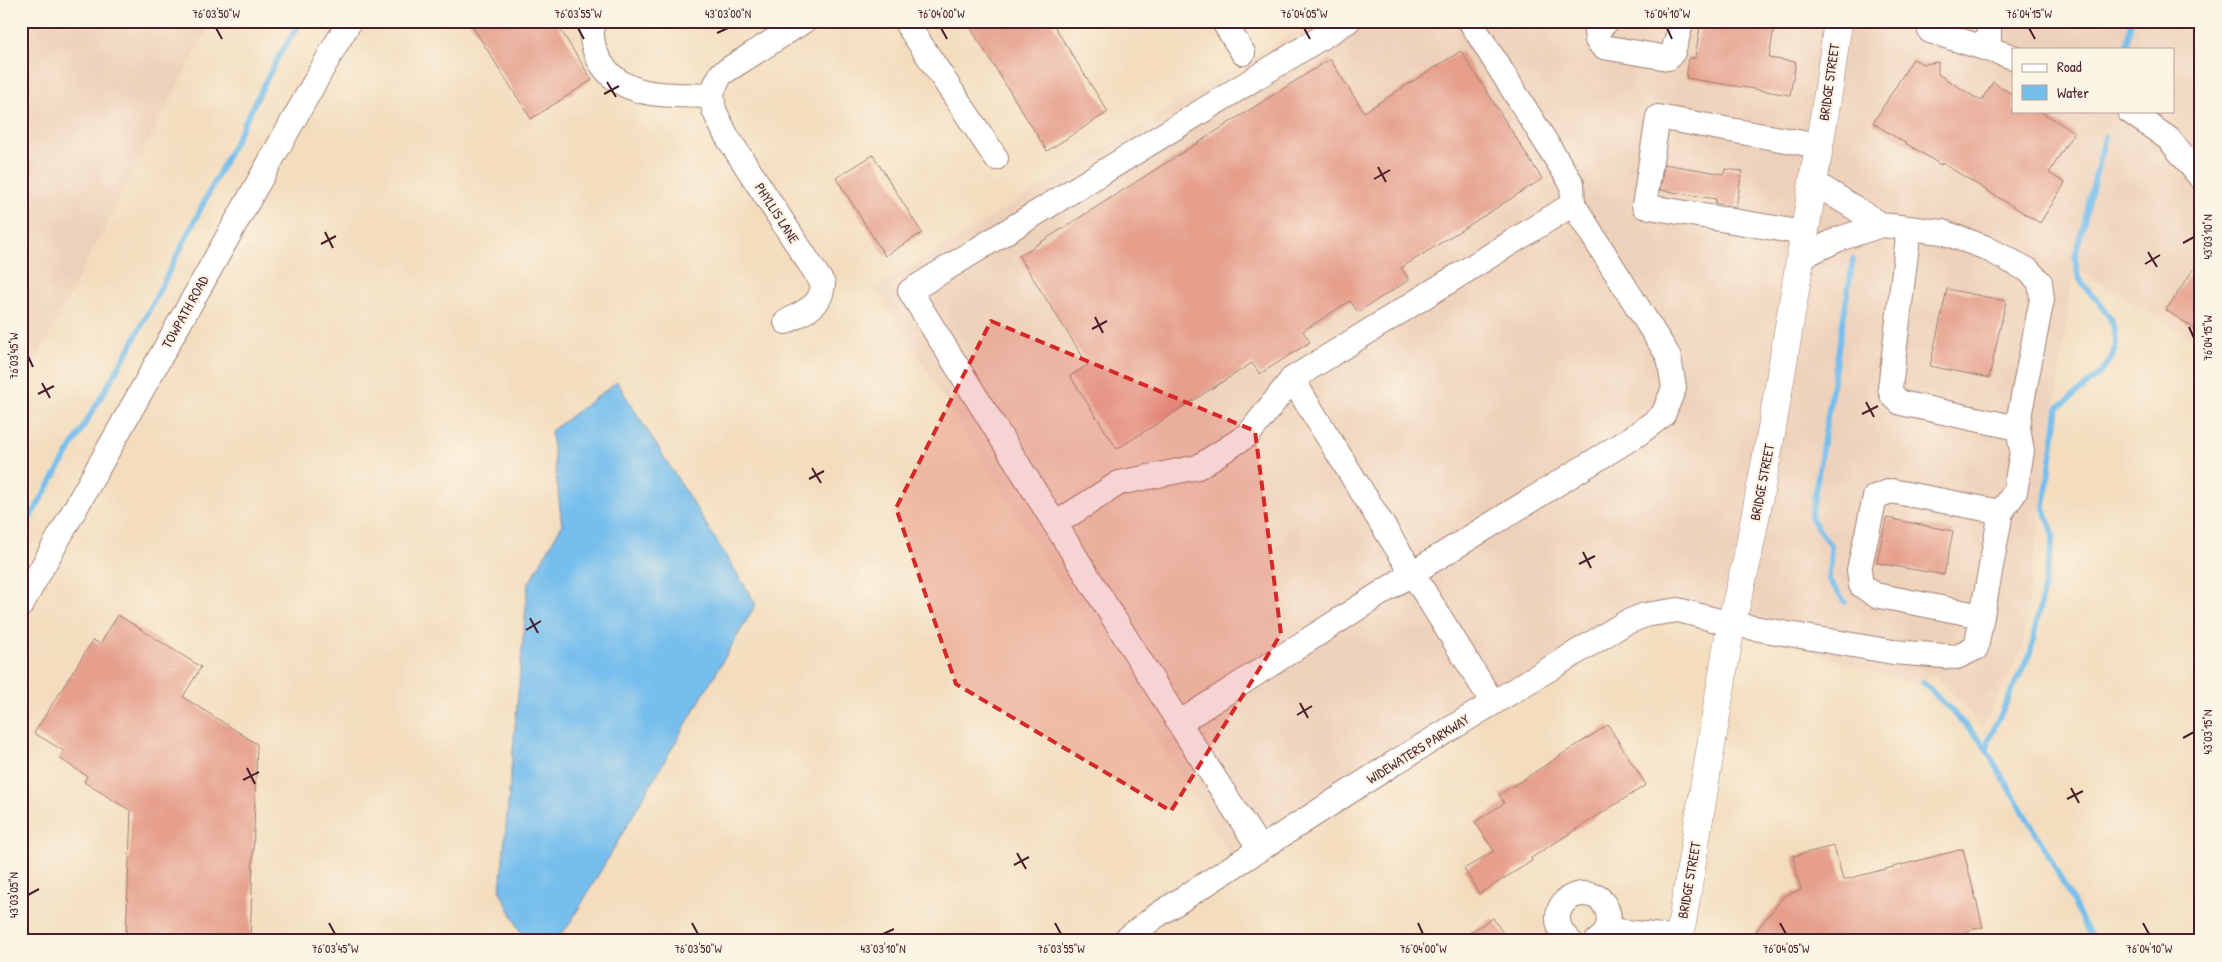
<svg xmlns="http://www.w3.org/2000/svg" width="2222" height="962" viewBox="0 0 2222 962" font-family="'Patrick Hand',sans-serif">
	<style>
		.built { fill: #eed1ba; fill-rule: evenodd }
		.water { fill: #74beed; stroke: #5f6e8c }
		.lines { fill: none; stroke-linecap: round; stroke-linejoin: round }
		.stream { stroke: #74beed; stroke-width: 5.5 }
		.building { fill: #e59f8b }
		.minor-casing { stroke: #9e7e74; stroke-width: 26 }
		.major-casing { stroke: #9e7e74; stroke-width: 29 }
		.minor { stroke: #fff; stroke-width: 24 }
		.major { stroke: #fff; stroke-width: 28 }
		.marked { fill: #d62828; fill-opacity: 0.2; stroke: #d62828; stroke-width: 4; stroke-dasharray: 10 6; stroke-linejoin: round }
		.ticks { fill: none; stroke: #4a1f2b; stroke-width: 2 }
		.labels { text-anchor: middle; stroke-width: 4.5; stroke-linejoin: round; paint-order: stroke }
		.street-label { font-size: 14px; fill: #4a1f2b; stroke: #fcf5e5 }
		.neatline { fill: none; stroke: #4a1f2b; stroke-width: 2 }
		.ticks-label { font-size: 12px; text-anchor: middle; fill: #4a1f2b }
	</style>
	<rect width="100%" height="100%" fill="#fcf5e5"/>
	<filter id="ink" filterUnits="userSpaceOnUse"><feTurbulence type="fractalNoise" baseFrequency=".02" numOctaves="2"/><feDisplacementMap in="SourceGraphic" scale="10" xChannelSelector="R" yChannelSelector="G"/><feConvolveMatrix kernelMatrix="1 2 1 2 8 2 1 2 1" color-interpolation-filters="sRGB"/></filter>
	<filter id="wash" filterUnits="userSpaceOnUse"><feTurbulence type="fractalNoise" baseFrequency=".0096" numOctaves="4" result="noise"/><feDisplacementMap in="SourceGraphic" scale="20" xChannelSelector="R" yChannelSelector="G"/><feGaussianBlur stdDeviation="1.12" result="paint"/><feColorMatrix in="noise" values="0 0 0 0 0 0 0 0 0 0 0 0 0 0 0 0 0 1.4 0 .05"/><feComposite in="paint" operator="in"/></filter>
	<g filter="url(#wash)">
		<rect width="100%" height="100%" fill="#f3ddbe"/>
		<g class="built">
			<polygon points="21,21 211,21 21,390"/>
			<path d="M1312,21h889v324l-127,-78 -52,383 -40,77 -50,-55 -15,14 -128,-42 -144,-29 -409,250 -361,-577zM2013,49h160v62h-160z"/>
		</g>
		<polygon class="water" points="617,382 756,604 569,925 554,941 525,941 500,891 528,585 562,525 551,431"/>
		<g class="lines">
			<g class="stream">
				<polyline points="2126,49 2131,21"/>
				<polyline points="21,533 131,346 277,59 301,21"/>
				<polyline points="1845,602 1829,580 1831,547 1811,518 1853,259"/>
				<polyline points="1923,682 1981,741 2046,850 2093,941"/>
				<path d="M1987,750l2,-11 42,-88 23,-115 -10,-28 14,-100c34,-28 82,-54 44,-102 -7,-9 -20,-20 -24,-30 -2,-6 -2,-13 -3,-19l30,-120"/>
			</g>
		</g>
		<g id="blocks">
			<g class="building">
				<polygon points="469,21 555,21 592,80 531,119"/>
				<polygon points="966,21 1051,21 1108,112 1047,151"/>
				<polygon points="1701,21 1775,21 1769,58 1796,62 1790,95 1686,78 1689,58 1695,58"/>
				<polygon points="1461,51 1542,179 1401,268 1409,280 1358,312 1350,301 1303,331 1310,342 1260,374 1252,363 1117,449 1070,376 1088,365 1019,256 1330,59 1364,112"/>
				<polygon points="1913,59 1923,64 1938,62 1938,74 1981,101 1993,82 2013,95 2013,111 2040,111 2074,132 2049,173 2065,183 2040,223 1942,163 1941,165 1873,123"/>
				<polygon points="873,155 922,233 885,256 836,178"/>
				<polygon points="1664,164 1724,174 1725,169 1742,171 1736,207 1715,203 1716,199 1660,190"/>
				<polygon points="2201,258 2201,333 2166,310"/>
				<polygon points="1947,289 2006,301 1989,378 1930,366"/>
				<polygon points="1886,518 1953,531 1944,575 1877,563"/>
				<polygon points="118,615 201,667 183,697 257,744 250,941 132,941 132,935 126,935 131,811 84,782 87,776 59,758 64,751 34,733 93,640 100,644"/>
				<polygon points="1608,725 1646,785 1531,858 1532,861 1479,894 1464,869 1494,851 1475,822 1504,803 1499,795"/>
				<polygon points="1834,846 1843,880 1963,849 1983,927 1928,941 1748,941 1785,895 1801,890 1793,856"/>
				<polygon points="1493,918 1508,941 1457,941"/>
			</g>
		</g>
	</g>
	<g filter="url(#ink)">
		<use href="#blocks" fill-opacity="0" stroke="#9e7e74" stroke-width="1"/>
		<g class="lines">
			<g class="minor-casing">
				<g id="minor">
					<path d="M593,21c-3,14 -1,25 5,37 23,43 72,36 114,38"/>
					<polyline points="905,21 996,158"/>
					<polyline points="1223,21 1243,53"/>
					<polyline points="1470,21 1572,184 1573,204"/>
					<polyline points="1607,21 1596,32 1597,40 1603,47 1668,58 1673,52 1682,21"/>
					<polyline points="1989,21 1989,49"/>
					<polyline points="1930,31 2013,57"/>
					<polyline points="2129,111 2169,139 2201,178"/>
					<polyline points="1909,228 1890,388 1892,395 1901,403 2018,428"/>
					<polyline points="1804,233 1644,206 1658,117 1819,146"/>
					<polyline points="1801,257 1839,239 1882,225"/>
					<path d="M786,322c18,-11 35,-14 37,-38l-97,-149 -12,-25 -2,-14 1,-6 8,-16 83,-53"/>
					<polyline points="1055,524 1119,483 1198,467 1248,435 1292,379"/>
					<polyline points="21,605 335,46 350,21"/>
					<polyline points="1982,616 1875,595 1861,585 1859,570 1875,497 1891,491 2001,512"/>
					<polyline points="1179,723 910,291 1348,21"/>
					<polyline points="1260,849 1179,723 1414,572 1638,434 1663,415 1674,388 1669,357 1573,204 1292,379 1493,703"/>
					<polyline points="1608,930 1679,938"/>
					<polyline points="1124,941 1156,916 1394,763 1625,623 1645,615 1678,610 1731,624 1893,652 1957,657 1976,648 2001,512 2015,492 2022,451 2018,428 2020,412 2042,299 2040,282 2028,270 1984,247 1942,232 1882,225 1813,182"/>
					<path d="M1570,941c-28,-23 -3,-59 29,-43 13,13 14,31 -2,43"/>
				</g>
			</g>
			<g class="major-casing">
				<polyline id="major" points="1679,941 1731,624 1747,560 1771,434 1829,87 1838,21"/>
			</g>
			<use href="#minor" class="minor"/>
			<use href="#major" class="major"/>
		</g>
	</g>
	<path class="marked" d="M991,321l264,110 26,203 -110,177 -215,-127 -60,-176z"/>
	<path class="ticks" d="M216,28l6,11M578,28l6,11M941,28l6,11M1304,28l6,11M1667,28l5,11M2029,28l6,11M717,33l11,-5M607,82l9,15M604,94l15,-8M1378,167l8,15M1374,179l16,-9M325,232l8,16M2183,243l11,-6M321,244l15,-8M2148,252l9,15M2145,264l15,-9M1095,317l8,16M2189,327l5,11M1092,329l15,-8M28,356l5,11M42,383l8,15M38,394l16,-8M1866,402l8,15M1862,414l16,-8M812,468l9,15M809,479l15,-8M1583,552l8,16M1579,564l16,-8M530,618l8,15M526,630l15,-9M1300,703l8,15M1297,715l15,-9M2183,738l11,-6M247,768l8,16M243,780l16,-8M2071,788l8,15M2067,799l16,-8M1017,853l9,16M1014,865l15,-8M28,895l11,-6M329,923l6,11M692,923l6,11M1055,923l6,11M1418,923l5,11M1780,923l6,11M2143,923l6,11M883,934l11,-5"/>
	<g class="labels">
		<g class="street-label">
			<text transform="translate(1829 82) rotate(-82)" y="5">BRIDGE STREET</text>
			<text transform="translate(777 213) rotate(57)" y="5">PHYLLIS LANE</text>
			<text transform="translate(185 312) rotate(-61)" y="5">TOWPATH ROAD</text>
			<text transform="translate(1762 482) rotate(-79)" y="5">BRIDGE STREET</text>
			<text transform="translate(1418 749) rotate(-32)" y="5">WIDEWATERS PARKWAY</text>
			<text transform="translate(1689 880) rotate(-80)" y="5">BRIDGE STREET</text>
		</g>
	</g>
	<rect width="2222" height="962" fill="none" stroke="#fcf5e5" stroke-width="55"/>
	<rect x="2012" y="48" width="162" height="65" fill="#fcf5e5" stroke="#b59f9b"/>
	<rect x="2022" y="64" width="25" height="8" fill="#ffffff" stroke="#b59f9b"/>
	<text x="2057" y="72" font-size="15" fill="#4a1f2b">Road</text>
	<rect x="2022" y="85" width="25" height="15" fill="#74beed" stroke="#b59f9b"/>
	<text x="2057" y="98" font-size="15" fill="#4a1f2b">Water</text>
	<rect x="28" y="28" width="2166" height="906" class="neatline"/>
	<g class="ticks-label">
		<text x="216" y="18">76°03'50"W</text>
		<text x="578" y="18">76°03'55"W</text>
		<text x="728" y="18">43°03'00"N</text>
		<text x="941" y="18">76°04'00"W</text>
		<text x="1304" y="18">76°04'05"W</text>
		<text x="1667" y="18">76°04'10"W</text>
		<text x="2029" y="18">76°04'15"W</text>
		<text transform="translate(2208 237) rotate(-90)" y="4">43°03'10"N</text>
		<text transform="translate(2208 338) rotate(-90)" y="4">76°04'15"W</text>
		<text transform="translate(14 356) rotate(-90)" y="4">76°03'45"W</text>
		<text transform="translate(2208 732) rotate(-90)" y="4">43°03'15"N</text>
		<text transform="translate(14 895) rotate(-90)" y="4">43°03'05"N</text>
		<text x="335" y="953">76°03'45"W</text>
		<text x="698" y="953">76°03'50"W</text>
		<text x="883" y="953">43°03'10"N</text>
		<text x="1061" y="953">76°03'55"W</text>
		<text x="1423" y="953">76°04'00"W</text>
		<text x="1786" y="953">76°04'05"W</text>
		<text x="2149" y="953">76°04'10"W</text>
	</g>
</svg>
